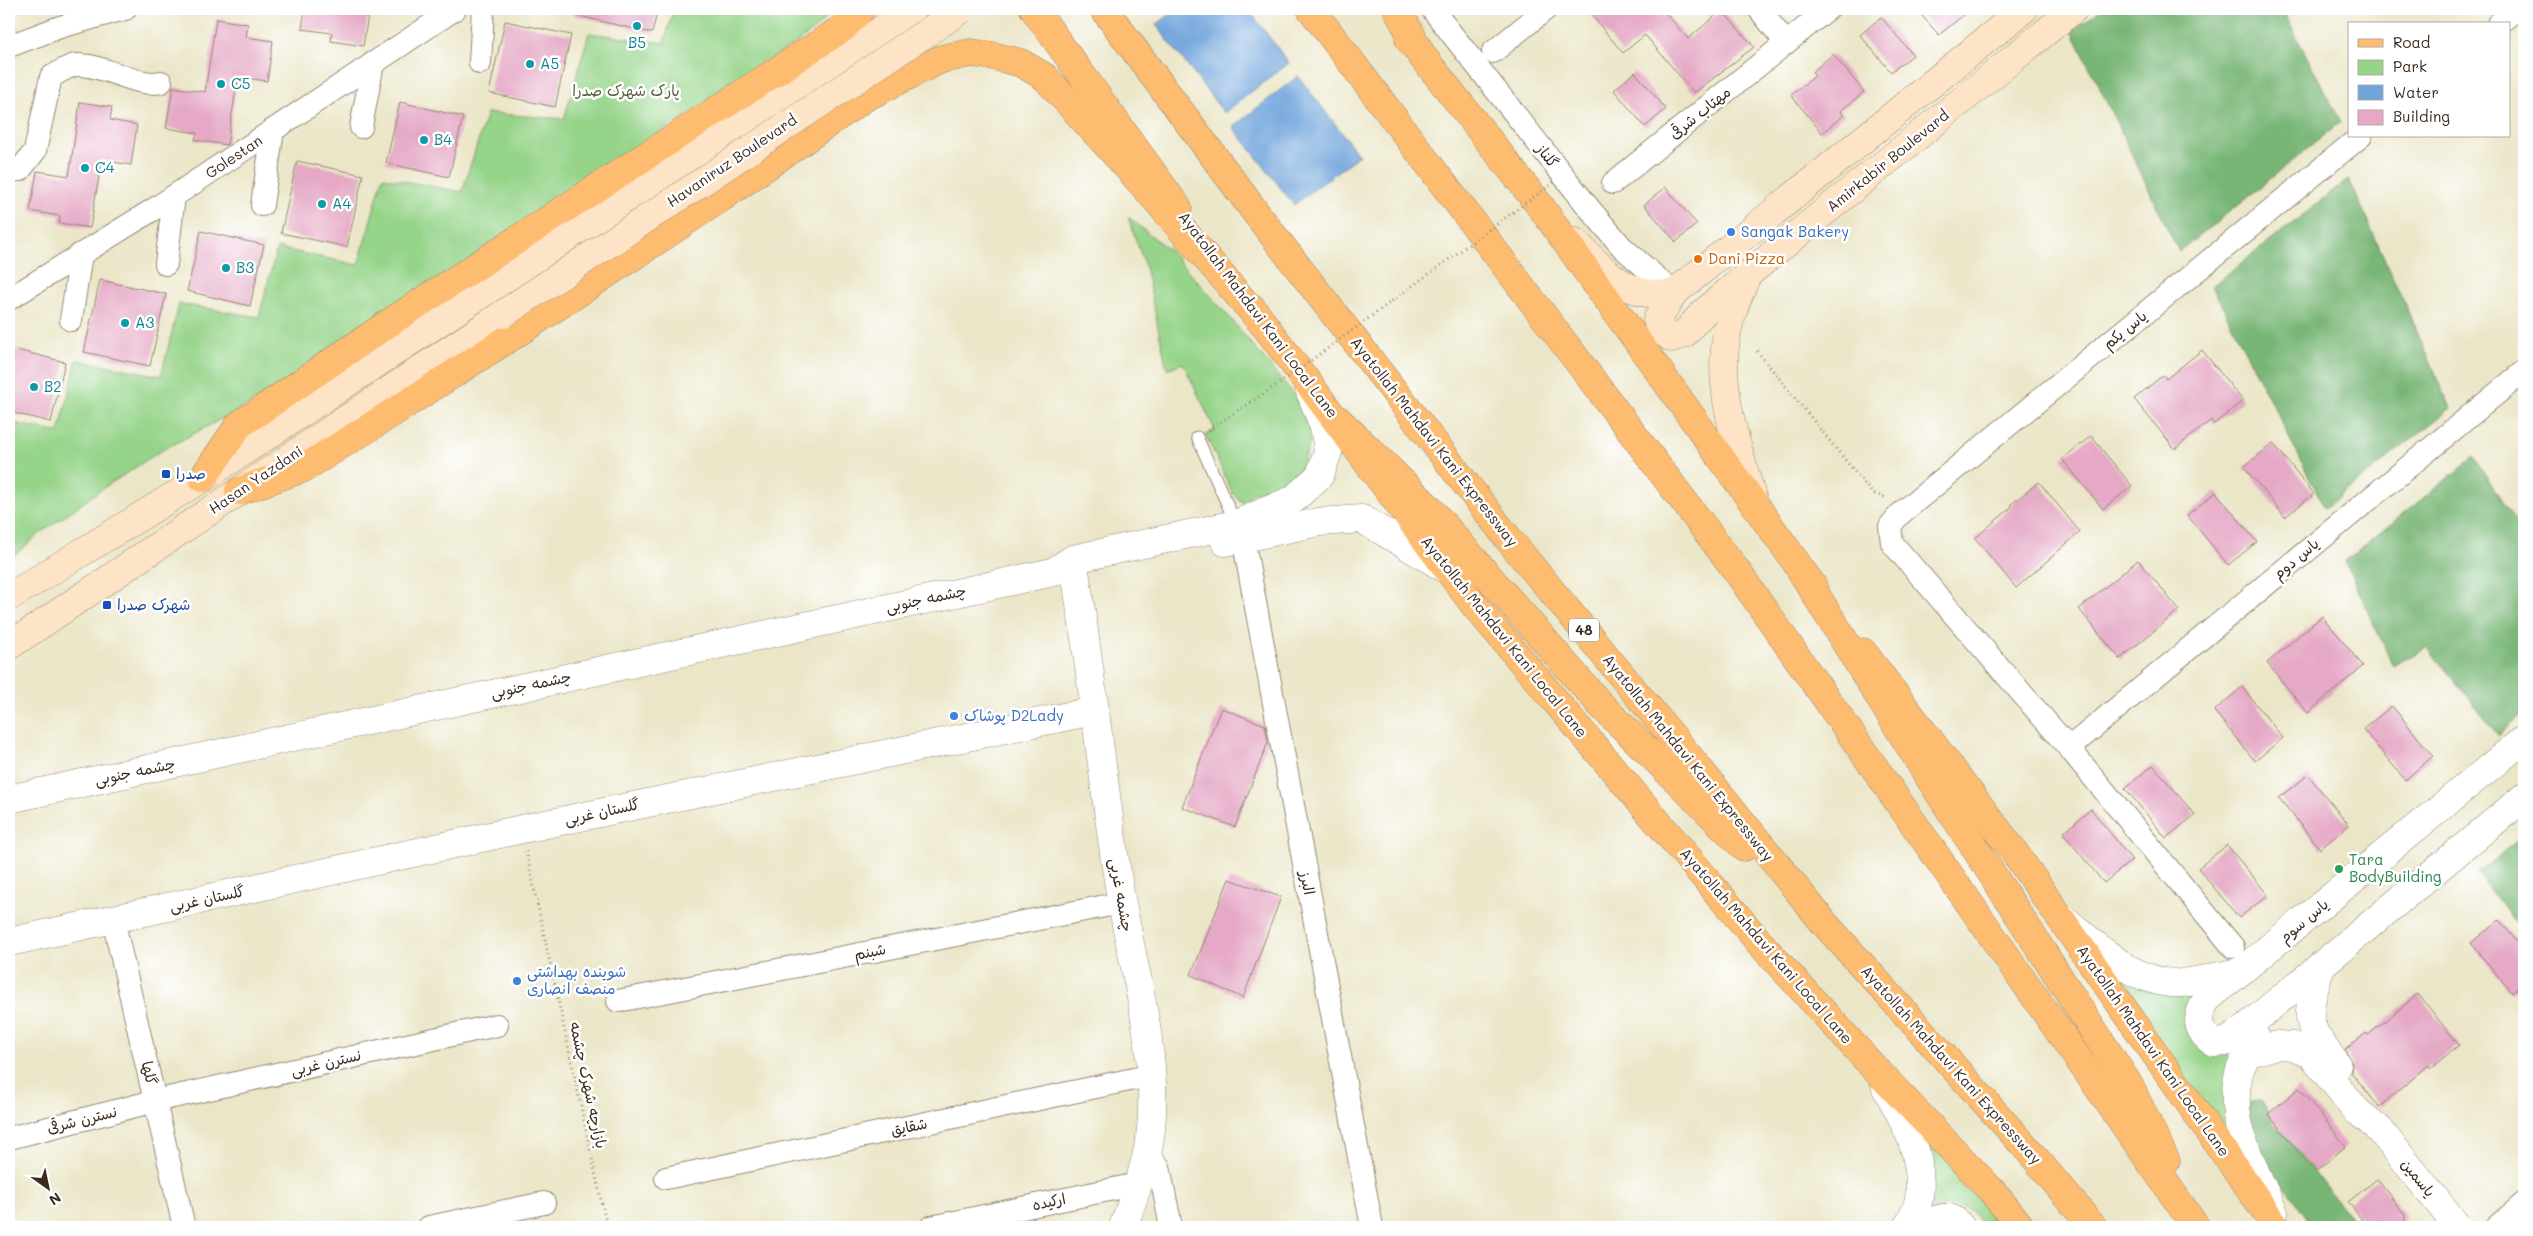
<svg xmlns="http://www.w3.org/2000/svg" width="2533" height="1236" viewBox="0 0 2533 1236" font-family="Mali,'Playpen Sans Arabic',sans-serif">
	<style>
		.green { fill: #96d48a; stroke: #687f54 }
		.forest { fill: #78b676; stroke: #5a704a }
		.water { fill: #6fa4dc; stroke: #55677d }
		.building { fill: #e5a9c6 }
		.lines { fill: none; stroke-linecap: round; stroke-linejoin: round }
		.service-casing { stroke: #938873; stroke-width: 13 }
		.minor-casing { stroke: #938873; stroke-width: 24 }
		.tertiary-casing { stroke: #938873; stroke-width: 29 }
		.secondary-casing { stroke: #938873; stroke-width: 29 }
		.primary-casing { stroke: #938873; stroke-width: 29 }
		.trunk-casing { stroke: #938873; stroke-width: 29 }
		.path { stroke: #938873; stroke-width: 3; stroke-dasharray: 1 4; stroke-linecap: butt }
		.service { stroke: #fff; stroke-width: 11 }
		.minor { stroke: #fff; stroke-width: 22 }
		.tertiary { stroke: #fff; stroke-width: 28 }
		.secondary { stroke: #fee4c6; stroke-width: 28 }
		.primary { stroke: #fdbc70; stroke-width: 28 }
		.trunk { stroke: #fdbc70; stroke-width: 28 }
		.secondary-bridge-casing { stroke: #938873; stroke-width: 29; stroke-linecap: butt }
		.path-bridge { stroke: #938873; stroke-width: 3; stroke-dasharray: 1 4; stroke-linecap: butt }
		.secondary-bridge { stroke: #fee4c6; stroke-width: 28 }
		.culture-dot { fill: #0f9aa8; stroke: #fff; stroke-width: 2 }
		.shop-dot { fill: #3f7fe0; stroke: #fff; stroke-width: 2 }
		.food-dot { fill: #e8710a; stroke: #fff; stroke-width: 2 }
		.transit-dot { fill: #1a4fb4; stroke: #fff; stroke-width: 2 }
		.leisure-dot { fill: #2e9e5b; stroke: #fff; stroke-width: 2 }
		.labels { text-anchor: middle; stroke-width: 5; stroke-linejoin: round; paint-order: stroke }
		.shield { fill: #fff; stroke: #766a62; stroke-width: 1 }
		.shield-label { font-size: 14px; font-weight: bold; fill: #3b2a1e }
		.culture-label { font-size: 15px; fill: #0d838f; stroke: #fff; text-anchor: start }
		.park-label { font-size: 15px; fill: #565d3e; stroke: #fff }
		.street-label { font-size: 15px; fill: #3b2a1e; stroke: #fff }
		.shop-label { font-size: 15px; fill: #366cbe; stroke: #fff; text-anchor: start }
		.food-label { font-size: 15px; fill: #c56008; stroke: #fff; text-anchor: start }
		.transit-label { font-size: 15px; fill: #164399; stroke: #fff; text-anchor: start }
		.leisure-label { font-size: 15px; fill: #27864d; stroke: #fff; text-anchor: start }
	</style>
	<rect width="100%" height="100%" fill="#fff"/>
	<filter id="ink" filterUnits="userSpaceOnUse"><feTurbulence type="fractalNoise" baseFrequency=".02" numOctaves="2"/><feDisplacementMap in="SourceGraphic" scale="10" xChannelSelector="R" yChannelSelector="G"/><feConvolveMatrix kernelMatrix="1 2 1 2 8 2 1 2 1" color-interpolation-filters="sRGB"/></filter>
	<filter id="wash" filterUnits="userSpaceOnUse"><feTurbulence type="fractalNoise" baseFrequency=".0096" numOctaves="4" result="noise"/><feDisplacementMap in="SourceGraphic" scale="20" xChannelSelector="R" yChannelSelector="G"/><feGaussianBlur stdDeviation="1.12" result="paint"/><feColorMatrix in="noise" values="0 0 0 0 0 0 0 0 0 0 0 0 0 0 0 0 0 1.4 0 .05"/><feComposite in="paint" operator="in"/></filter>
	<g filter="url(#wash)">
		<rect width="100%" height="100%" fill="#ebe6c8"/>
		<g class="green">
			<polygon points="674,9 835,9 812,32 263,397 159,452 102,489 38,535 9,560 9,422 59,433 77,360 161,376 179,304 259,317 277,248 358,265 383,177 462,192 487,113 564,119 589,33 664,43"/>
			<polygon points="1128,217 1170,251 1231,319 1296,398 1309,426 1310,442 1299,472 1294,479 1267,491 1254,492 1243,503 1233,494 1206,435 1215,430 1183,363 1167,369 1145,266"/>
			<polygon points="2100,954 2199,989 2191,1000 2183,1024 2196,1046 2204,1052 2244,1042 2244,1163"/>
			<path d="M1926,1136l79,91h-24c-7,-28 -35,-22 -56,-15z"/>
		</g>
		<g class="forest">
			<polygon points="2102,9 2282,9 2341,122 2179,252 2072,31"/>
			<polygon points="2349,179 2451,408 2325,508 2212,286"/>
			<polygon points="2474,457 2524,535 2524,713 2498,735 2427,647 2393,666 2345,561"/>
			<polygon points="2524,836 2524,935 2478,873"/>
			<polygon points="2260,1101 2357,1227 2313,1227 2252,1141 2247,1103"/>
		</g>
		<g class="water">
			<polygon points="1177,9 1248,9 1289,63 1224,113 1156,25"/>
			<polygon points="1298,76 1359,155 1294,205 1233,127"/>
		</g>
		<g id="blocks">
			<g class="building">
				<polygon points="305,9 369,9 363,46 331,41 332,33 302,29"/>
				<polygon points="575,9 658,9 652,33 574,15"/>
				<polygon points="1600,9 1662,9 1688,39 1722,10 1754,47 1694,93 1645,35 1623,53 1592,16"/>
				<polygon points="1916,9 1971,9 1939,35"/>
				<polygon points="1881,17 1913,55 1891,72 1860,35"/>
				<polygon points="216,19 248,24 246,37 273,41 267,81 238,77 227,145 195,140 197,133 166,128 173,87 205,92"/>
				<polygon points="505,21 571,35 555,107 489,93"/>
				<polygon points="1833,54 1864,92 1840,111 1844,115 1822,133 1791,95 1815,76 1812,72"/>
				<polygon points="1635,72 1666,109 1645,127 1614,90"/>
				<polygon points="80,102 112,107 110,120 137,125 131,165 102,160 90,228 59,223 60,216 30,211 37,171 69,176"/>
				<polygon points="400,102 463,117 449,177 386,163"/>
				<polygon points="297,161 363,175 347,247 281,233"/>
				<polygon points="1665,187 1697,224 1676,242 1644,205"/>
				<polygon points="201,231 264,245 250,306 187,291"/>
				<polygon points="100,280 166,294 150,366 84,352"/>
				<polygon points="9,348 65,362 51,422 9,412"/>
				<polygon points="2202,350 2243,401 2214,424 2211,420 2175,449 2134,399 2163,375 2166,379"/>
				<polygon points="2091,436 2132,486 2103,509 2062,459"/>
				<polygon points="2273,443 2314,494 2285,517 2244,467"/>
				<polygon points="2039,482 2080,532 2016,588 1975,538 2012,507 2010,505"/>
				<polygon points="2216,492 2257,542 2228,565 2187,515"/>
				<polygon points="2138,560 2179,610 2120,659 2079,609"/>
				<polygon points="2322,616 2363,666 2308,713 2267,663"/>
				<polygon points="2242,687 2283,738 2255,761 2214,711"/>
				<polygon points="2392,706 2433,756 2405,780 2363,729"/>
				<polygon points="1221,708 1265,725 1268,742 1235,827 1182,807"/>
				<polygon points="2153,765 2195,815 2166,838 2125,788"/>
				<polygon points="2308,775 2349,825 2320,849 2279,798"/>
				<polygon points="2091,809 2132,860 2104,883 2063,833"/>
				<polygon points="2227,845 2268,895 2239,918 2198,868"/>
				<polygon points="1229,879 1281,897 1243,998 1191,975"/>
				<polygon points="2499,920 2524,950 2524,983 2512,993 2471,943"/>
				<polygon points="2418,994 2459,1045 2431,1068 2429,1065 2379,1107 2351,1072 2352,1063 2345,1050 2366,1033 2368,1035"/>
				<polygon points="2299,1088 2346,1146 2315,1172 2268,1114"/>
				<polygon points="2377,1179 2405,1215 2404,1227 2368,1227 2348,1202"/>
			</g>
		</g>
	</g>
	<g filter="url(#ink)">
		<use href="#blocks" fill-opacity="0" stroke="#938873" stroke-width="1"/>
		<g class="lines">
			<g class="service-casing">
				<polyline id="service" points="1197,437 1236,524"/>
			</g>
			<g class="minor-casing">
				<g id="minor">
					<polyline points="1432,9 1589,208 1622,247 1674,293"/>
					<polyline points="1759,9 1786,43"/>
					<polyline points="2498,24 2517,9"/>
					<polyline points="9,46 60,27 125,9"/>
					<polyline points="1493,52 1546,9"/>
					<polyline points="480,63 483,9"/>
					<polyline points="361,127 373,63"/>
					<path d="M9,170h11l15,-19 16,-74c7,-4 17,-11 25,-12 26,-2 61,23 85,17"/>
					<polyline points="1613,183 1828,9"/>
					<polyline points="262,205 273,130"/>
					<polyline points="166,264 174,196"/>
					<polyline points="9,299 159,206 455,9"/>
					<polyline points="71,320 81,254"/>
					<polyline points="1243,538 1372,1227"/>
					<polyline points="2069,748 2524,371"/>
					<polyline points="113,919 184,1227"/>
					<polyline points="2233,947 2069,748 1892,543 1890,526 1899,515 2361,136"/>
					<polyline points="618,1001 1121,903"/>
					<polyline points="9,1138 155,1101 497,1025"/>
					<polyline points="1146,1152 1159,1167 1171,1227"/>
					<polyline points="666,1178 1153,1075"/>
					<polyline points="429,1227 544,1203"/>
					<polyline points="931,1227 1138,1184"/>
					<polyline points="2496,1227 2524,1203"/>
				</g>
			</g>
			<g class="tertiary-casing">
				<g id="tertiary">
					<polyline points="1225,542 1319,522 1362,519 1446,569"/>
					<path d="M1073,559c17,102 28,206 43,308 12,89 43,170 35,262 -3,33 -17,67 -28,98"/>
					<path d="M2524,739l-317,260c-12,19 -11,31 7,44l12,-1 11,-7 287,-238"/>
					<polyline points="9,799 1053,572 1073,559 1236,524 1294,499 1320,475 1328,452 1325,430 1310,391"/>
					<path d="M2065,920c34,27 71,66 117,63 19,-2 39,-8 57,-11"/>
					<polyline points="9,942 522,829 1093,711"/>
					<path d="M2321,966c-16,53 -18,55 16,99"/>
					<path d="M2257,1039c-6,10 -15,22 -18,34 -13,50 16,96 35,140"/>
					<polyline points="2249,1053 2277,1045 2293,1046 2311,1054 2357,1111 2379,1129 2458,1227"/>
					<path d="M1886,1088c20,35 38,68 33,110 -1,9 -7,20 -11,29"/>
					<path d="M1923,1227c13,-9 27,-15 38,0"/>
				</g>
			</g>
			<g class="secondary-casing">
				<g id="secondary">
					<path d="M1575,242c28,28 56,60 99,51l350,-284"/>
					<path d="M1746,278c-7,16 -14,33 -18,50 -13,57 9,118 25,172"/>
					<polyline points="1674,293 1657,320 1661,331 1672,338 1684,334 1702,314 1747,275 2074,9"/>
					<polyline points="9,597 203,478 913,9"/>
					<polyline points="9,646 503,314"/>
				</g>
			</g>
			<g class="primary-casing">
				<g id="primary">
					<polyline points="1034,9 1178,208"/>
					<polyline points="1409,39 1541,207 1813,586"/>
					<polyline points="1251,307 1476,607 1760,943 1877,1071 1991,1190 2021,1227"/>
					<polyline points="1863,652 2015,853 2276,1227"/>
				</g>
			</g>
			<g class="trunk-casing">
				<g id="trunk">
					<polyline points="1104,9 1256,213 1510,541 1686,753 1825,924 2030,1152 2093,1227"/>
					<polyline points="1311,9 1736,570 2196,1227"/>
					<polyline points="1397,9 1424,59"/>
					<polyline points="1337,419 1428,507 1599,703 1744,847"/>
					<polyline points="203,478 239,425 395,319 843,28 861,9"/>
					<polyline points="239,491 304,468 367,429 525,328 721,198 864,98 941,59 971,53 993,56 1021,63 1045,77 1146,188 1265,326"/>
					<polyline points="1798,566 1927,774 2129,1085 2166,1161"/>
				</g>
			</g>
			<g class="path">
				<polyline points="1757,351 1872,493 1887,498"/>
				<polyline points="1208,430 1280,383"/>
				<polyline points="526,851 607,1227"/>
			</g>
			<use href="#service" class="service"/>
			<use href="#minor" class="minor"/>
			<use href="#tertiary" class="tertiary"/>
			<use href="#secondary" class="secondary"/>
			<use href="#primary" class="primary"/>
			<use href="#trunk" class="trunk"/>
			<g class="secondary-bridge-casing">
				<polyline id="secondary-bridge" points="503,314 962,9"/>
			</g>
			<polyline class="path-bridge" points="1283,381 1557,180"/>
			<use href="#secondary-bridge" class="secondary-bridge"/>
		</g>
	</g>
	<g class="culture-dot">
		<circle cx="637" cy="26" r="5"/>
		<circle cx="530" cy="64" r="5"/>
		<circle cx="221" cy="84" r="5"/>
		<circle cx="424" cy="140" r="5"/>
		<circle cx="85" cy="168" r="5"/>
		<circle cx="322" cy="204" r="5"/>
		<circle cx="226" cy="268" r="5"/>
		<circle cx="125" cy="323" r="5"/>
		<circle cx="34" cy="387" r="5"/>
	</g>
	<g class="shop-dot">
		<circle cx="1731" cy="232" r="5"/>
		<circle cx="954" cy="716" r="5"/>
		<circle cx="517" cy="981" r="5"/>
	</g>
	<circle class="food-dot" cx="1698" cy="259" r="5"/>
	<g class="transit-dot">
		<rect x="161" y="469" width="10" height="10" rx="2.5"/>
		<rect x="102" y="600" width="10" height="10" rx="2.5"/>
	</g>
	<circle class="leisure-dot" cx="2339" cy="869" r="5"/>
	<g class="labels">
		<rect class="shield" x="1569" y="618.5" width="30" height="23" rx="4"/>
		<g class="shield-label">
			<text x="1584" y="635">48</text>
		</g>
		<g class="culture-label">
			<text x="637" y="48" text-anchor="middle">B5</text>
			<text x="540" y="69">A5</text>
			<text x="231" y="89">C5</text>
			<text x="434" y="145">B4</text>
			<text x="95" y="173">C4</text>
			<text x="332" y="209">A4</text>
			<text x="236" y="273">B3</text>
			<text x="135" y="328">A3</text>
			<text x="44" y="392">B2</text>
		</g>
		<g class="park-label">
			<text x="626" y="96">پارک شهرک صدرا</text>
		</g>
		<g class="street-label">
			<text transform="translate(1700 113) rotate(-39)" y="5">مهتاب شرقی</text>
			<text transform="translate(1547 156) rotate(52)" y="5">گلناز</text>
			<text transform="translate(234 157) rotate(-34)" y="5">Golestan</text>
			<text transform="translate(732 161) rotate(-34)" y="5">Havaniruz Boulevard</text>
			<text transform="translate(1888 161) rotate(-39)" y="5">Amirkabir Boulevard</text>
			<text transform="translate(1258 315) rotate(53)" y="5">Ayatollah Mahdavi Kani Local Lane</text>
			<text transform="translate(2125 330) rotate(-39)" y="5">یاس یکم</text>
			<text transform="translate(1434 442) rotate(52)" y="5">Ayatollah Mahdavi Kani Expressway</text>
			<text transform="translate(256 480) rotate(-34)" y="5">Hasan Yazdani</text>
			<text transform="translate(2296 559) rotate(-40)" y="5">یاس دوم</text>
			<text transform="translate(926 599) rotate(-12)" y="5">چشمه جنوبی</text>
			<text transform="translate(1504 637) rotate(51)" y="5">Ayatollah Mahdavi Kani Local Lane</text>
			<text transform="translate(531 685) rotate(-12)" y="5">چشمه جنوبی</text>
			<text transform="translate(1688 758) rotate(51)" y="5">Ayatollah Mahdavi Kani Expressway</text>
			<text transform="translate(135 772) rotate(-12)" y="5">چشمه جنوبی</text>
			<text transform="translate(602 812) rotate(-12)" y="5">گلستان غربی</text>
			<text transform="translate(1307 883) rotate(79)" y="5">البرز</text>
			<text transform="translate(1121 895) rotate(80)" y="5">چشمه غربی</text>
			<text transform="translate(207 899) rotate(-12)" y="5">گلستان غربی</text>
			<text transform="translate(2304 921) rotate(-40)" y="5">یاس سوم</text>
			<text transform="translate(1766 946) rotate(49)" y="5">Ayatollah Mahdavi Kani Local Lane</text>
			<text transform="translate(870 952) rotate(-11)" y="5">شبنم</text>
			<text transform="translate(2153 1051) rotate(55)" y="5">Ayatollah Mahdavi Kani Local Lane</text>
			<text transform="translate(326 1063) rotate(-13)" y="5">نسترن غربی</text>
			<text transform="translate(1951 1065) rotate(48)" y="5">Ayatollah Mahdavi Kani Expressway</text>
			<text transform="translate(149 1073) rotate(77)" y="5">گلها</text>
			<text transform="translate(588 1085) rotate(78)" y="5">بازارچه شهرک چشمه</text>
			<text transform="translate(82 1120) rotate(-14)" y="5">نسترن شرقی</text>
			<text transform="translate(909 1127) rotate(-12)" y="5">شقایق</text>
			<text transform="translate(2418 1178) rotate(51)" y="5">یاسمین</text>
			<text transform="translate(1049 1202) rotate(-12)" y="5">ارکیده</text>
		</g>
		<g class="shop-label">
			<text x="1741" y="237">Sangak Bakery</text>
			<text x="964" y="721">پوشاک D2Lady</text>
			<text x="527" y="977">شوینده بهداشتی<tspan x="527" dy="17">منصف انصاری</tspan></text>
		</g>
		<g class="food-label">
			<text x="1708" y="264">Dani Pizza</text>
		</g>
		<g class="transit-label">
			<text x="176" y="479">صدرا</text>
			<text x="117" y="610">شهرک صدرا</text>
		</g>
		<g class="leisure-label">
			<text x="2349" y="865">Tara<tspan x="2349" dy="17">BodyBuilding</tspan></text>
		</g>
	</g>
	<rect width="2533" height="1236" fill="none" stroke="#fff" stroke-width="30"/>
	<rect x="2348" y="22" width="162" height="115" fill="#ffffff" stroke="#b1aaa5"/>
	<rect x="2358" y="39" width="25" height="8" fill="#fdbc70" stroke="#b1aaa5"/>
	<text x="2393" y="48" font-size="15" fill="#3b2a1e">Road</text>
	<rect x="2358" y="60" width="25" height="15" fill="#96d48a" stroke="#b1aaa5"/>
	<text x="2393" y="72" font-size="15" fill="#3b2a1e">Park</text>
	<rect x="2358" y="85" width="25" height="15" fill="#6fa4dc" stroke="#b1aaa5"/>
	<text x="2393" y="98" font-size="15" fill="#3b2a1e">Water</text>
	<rect x="2358" y="110" width="25" height="15" fill="#e5a9c6" stroke="#b1aaa5"/>
	<text x="2393" y="122" font-size="15" fill="#3b2a1e">Building</text>
	<g transform="translate(48 1188) rotate(147)" stroke="#ffffff" stroke-width="4" paint-order="stroke">
	<path d="M0-4L9 19L0 12L-9 19Z" fill="#3b2a1e"/>
	<text y="-8" font-size="14" font-weight="bold" text-anchor="middle" fill="#3b2a1e">N</text>
	</g>
</svg>
